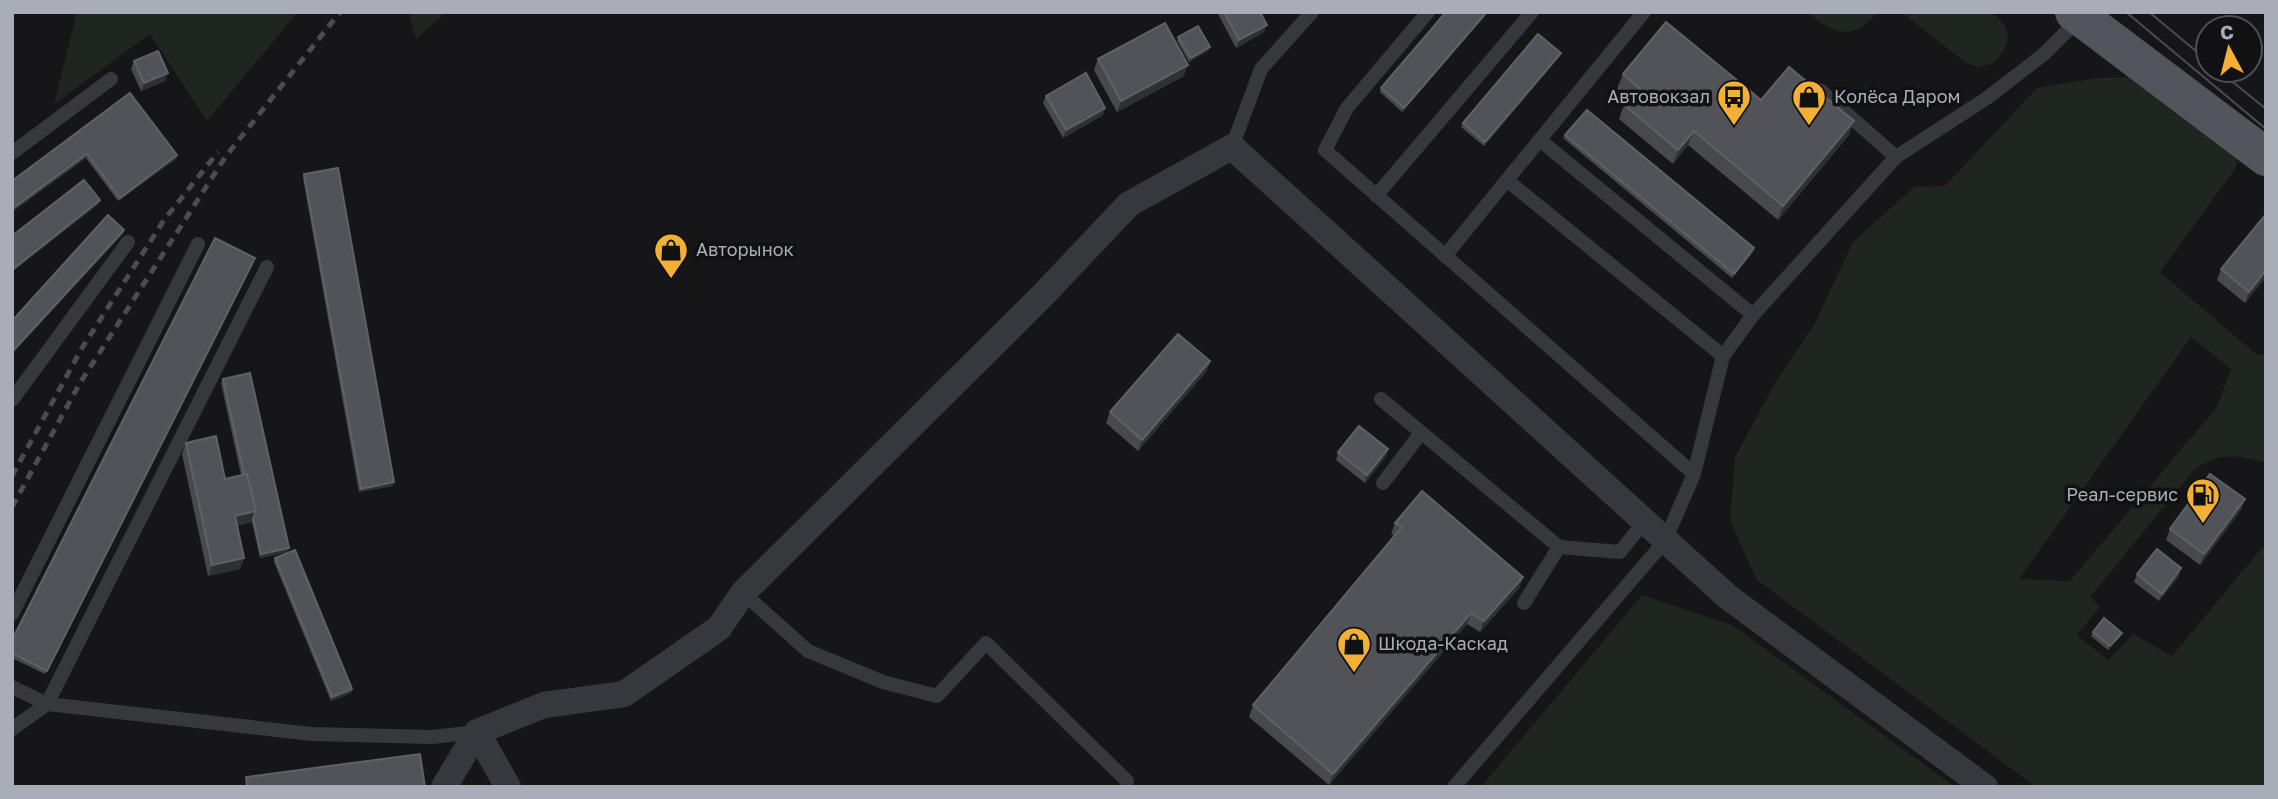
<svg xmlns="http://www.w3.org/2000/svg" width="2278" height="799" viewBox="0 0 2278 799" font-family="'Golos Text',sans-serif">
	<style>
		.green { fill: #1e261f; fill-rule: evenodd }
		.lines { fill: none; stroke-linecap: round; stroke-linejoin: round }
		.lane { stroke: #37383d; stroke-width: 14 }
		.street { stroke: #37383d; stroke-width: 26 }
		.primary { stroke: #53555c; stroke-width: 38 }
		.tram { stroke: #4a4c52; stroke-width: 2 }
		.rail { stroke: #4a4c52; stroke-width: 5; stroke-dasharray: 9 7; stroke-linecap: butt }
		.wall { fill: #47494d }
		.shaded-wall { fill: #2f3033 }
		.building { fill: #525359; stroke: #5f6168; stroke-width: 2 }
		.labels { text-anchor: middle; stroke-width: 7; stroke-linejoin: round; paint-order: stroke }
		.poi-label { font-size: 18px; fill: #a8adb8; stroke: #111113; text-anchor: start }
	</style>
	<rect width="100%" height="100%" fill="#161618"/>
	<g class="green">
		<polygon points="77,12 298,12 207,121 150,34 54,104"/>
		<polygon points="408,12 446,12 416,39"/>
		<path d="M1807,12h71c-26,30 -44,23 -71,0z"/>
		<path d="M1908,12h83c23,17 21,32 2,51l-14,4 -13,-4 -61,-48z"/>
		<path d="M2137,77l102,74 -4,18 -75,103 97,83 9,-1v108c-33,-6 -43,-12 -72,8l-104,127 10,10 -23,28 31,25 25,-26 39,22 94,-113v241l-3,3h-227l-279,-207 -27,-59 5,-64 43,-79 36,-53 39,-83 61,-55 31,-1 92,-98 59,-10zM2191,337l40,32 -14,38 -147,174 -51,-2z"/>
		<polygon points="1642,595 1732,625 1955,787 1481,787"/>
	</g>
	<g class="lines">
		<g class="lane">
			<polyline points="1428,12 1347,108 1325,150 1694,474"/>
			<polyline points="1820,90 1896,157"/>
			<polyline points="1541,141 1753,315"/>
			<polyline points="1232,147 1261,69 1312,12"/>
			<polyline points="12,153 111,79"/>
			<polyline points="1508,181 1723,356"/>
			<polyline points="1376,196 1532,12"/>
			<polyline points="1445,256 1644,12"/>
			<polyline points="1381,399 1559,547 1620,552 1644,522"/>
			<polyline points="12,400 128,242"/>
			<polyline points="1383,483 1421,433"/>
			<polyline points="743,593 808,651 883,682 937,696 986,643 1127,781"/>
			<polyline points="1524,603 1559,547"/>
			<polyline points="12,614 198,244"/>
			<polyline points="12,687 47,704 312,734 432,737 477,732"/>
			<polyline points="12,729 47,704 267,267"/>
			<polyline points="1454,787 1665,541 1694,474 1723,356 1753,315 1896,157 1987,98 2044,54 2080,18"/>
		</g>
		<g class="street">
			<polyline points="477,732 508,787"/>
			<polyline points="444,787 477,732 544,705 624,694 719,628 743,593 1043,295 1129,204 1232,147 1728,597 1985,787"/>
		</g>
		<polyline class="primary" points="2074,12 2266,157"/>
		<g class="tram">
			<polyline points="2126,12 2266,129"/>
			<polyline points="2149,12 2208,61"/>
			<polyline points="2218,70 2266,109"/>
		</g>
		<g class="rail">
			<polyline points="12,476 82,348 164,220 218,152"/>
			<polyline points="12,507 80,383 226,156 340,12"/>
		</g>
	</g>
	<g class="wall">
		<polygon points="1217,12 1260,12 1264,32 1236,48"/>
		<polygon points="1485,14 1483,18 1402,112 1380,92 1381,88"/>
		<polygon points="1178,37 1209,50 1189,62 1177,41"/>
		<polygon points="1561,53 1559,57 1484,146 1461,127 1463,123"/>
		<polygon points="1098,59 1184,76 1117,112 1094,70"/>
		<polygon points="134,61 165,81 141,91 131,69"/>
		<polygon points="1623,74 1761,100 1849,135 1778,220 1688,145 1673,164 1619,119 1624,105 1630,99 1617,89"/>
		<polygon points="130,93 177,155 176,159 118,201 86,158 12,212"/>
		<polygon points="1046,96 1103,115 1063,138 1043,103"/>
		<polygon points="1565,135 1753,252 1732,278 1563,138"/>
		<polygon points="304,174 393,486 359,492 303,178"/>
		<polygon points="253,262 45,674 12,658 12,640"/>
		<polygon points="2221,269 2266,277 2245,303 2217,280"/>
		<polygon points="1210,361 1206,372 1138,451 1106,423 1110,412"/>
		<polygon points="223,379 287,552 260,558 252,522 237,526 244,558 240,569 208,576 182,454 186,443 225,479 241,475 221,383"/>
		<polygon points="1388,449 1386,456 1365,483 1336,460 1338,452"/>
		<polygon points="2245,499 2241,510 2200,565 2166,540 2170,529"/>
		<polygon points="1395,523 1523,577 1519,588 1480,632 1467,624 1329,785 1249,717 1253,705 1395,536 1391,534"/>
		<polygon points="275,558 352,689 351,693 331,701 274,562"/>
		<polygon points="2137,574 2179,576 2159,601 2134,582"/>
		<polygon points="2093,632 2120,637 2108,650 2091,636"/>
	</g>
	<g class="shaded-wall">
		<polygon points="1485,14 1483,18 1402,112 1404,108"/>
		<polygon points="1267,25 1264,32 1236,48 1239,40"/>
		<polygon points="1210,47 1209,50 1189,62 1191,58"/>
		<polygon points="1561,53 1559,57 1484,146 1485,142"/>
		<polygon points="1188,65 1184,76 1117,112 1121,101"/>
		<polygon points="168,73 165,81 141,91 144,83"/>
		<polygon points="1105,108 1103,115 1063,138 1066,130"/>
		<polygon points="1854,121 1849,135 1778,220 1783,206"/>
		<polygon points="1694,131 1688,145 1673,164 1678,150"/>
		<polygon points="87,154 86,158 12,212 12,209"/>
		<polygon points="177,155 176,159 118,201 120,198"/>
		<polygon points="100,200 99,204 12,272 12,270"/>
		<polygon points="124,230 123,234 12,354 12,352"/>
		<polygon points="1754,248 1753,252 1732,278 1734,274"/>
		<polygon points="2266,270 2266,277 2245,303 2249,292"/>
		<polygon points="1210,361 1206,372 1138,451 1142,440"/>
		<polygon points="1388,449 1386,456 1365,483 1367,475"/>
		<polygon points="394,482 393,486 359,492 361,489"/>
		<polygon points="2245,499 2241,510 2200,565 2204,554"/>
		<polygon points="256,511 252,522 231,527 235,516"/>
		<polygon points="289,548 287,552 260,558 261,554"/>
		<polygon points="244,558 240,569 208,576 212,565"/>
		<polygon points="2181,568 2179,576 2159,601 2162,594"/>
		<polygon points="1523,577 1519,588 1480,632 1484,621"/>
		<polygon points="1471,613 1467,624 1329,785 1333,774"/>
		<polygon points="2122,633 2120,637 2108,650 2110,646"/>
		<polygon points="352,689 351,693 331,701 332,697"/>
	</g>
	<g class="building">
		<polygon points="1224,12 1260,12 1267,25 1239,40"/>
		<polygon points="1446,12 1483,12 1485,14 1404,108 1381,88"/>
		<polygon points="1666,22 1761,100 1789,67 1854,121 1783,206 1694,131 1678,150 1624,105 1639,88 1623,74"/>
		<polygon points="1165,23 1188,65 1121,101 1098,59"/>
		<polygon points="1198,26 1210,47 1191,58 1178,37"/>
		<polygon points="1538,34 1561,53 1485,142 1463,123"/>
		<polygon points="158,51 168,73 144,83 134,61"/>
		<polygon points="1086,73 1105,108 1066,130 1046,96"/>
		<polygon points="130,93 177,155 120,198 87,154 12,209 12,181"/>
		<polygon points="1587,110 1754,248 1734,274 1565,135"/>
		<polygon points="338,168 394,482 361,489 304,174"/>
		<polygon points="84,180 100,200 12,270 12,236"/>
		<polygon points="2266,214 2266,270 2249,292 2221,269"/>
		<polygon points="108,215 124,230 12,352 12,321"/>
		<polygon points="215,238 255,258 47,671 12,653 12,640"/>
		<polygon points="1178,334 1210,361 1142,440 1110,412"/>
		<polygon points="250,373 289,548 261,554 253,519 256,511 247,474 244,475 223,379"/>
		<polygon points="1359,426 1388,449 1367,475 1338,452"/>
		<polygon points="216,436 225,479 247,474 256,511 235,516 244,558 212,565 186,443"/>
		<polygon points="2210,474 2245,499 2204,554 2170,529"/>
		<polygon points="1422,491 1523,577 1484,621 1471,613 1333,774 1253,705 1402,527 1395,523"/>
		<polygon points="2157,549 2181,568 2162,594 2137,574"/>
		<polygon points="295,550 352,689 332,697 275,558"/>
		<polygon points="2104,618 2122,633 2110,646 2093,632"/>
		<polygon points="420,754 425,787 247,787 246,777"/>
	</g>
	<defs>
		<g id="bus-pin" transform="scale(1.75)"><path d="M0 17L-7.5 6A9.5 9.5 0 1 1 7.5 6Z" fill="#f2b134" stroke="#111113"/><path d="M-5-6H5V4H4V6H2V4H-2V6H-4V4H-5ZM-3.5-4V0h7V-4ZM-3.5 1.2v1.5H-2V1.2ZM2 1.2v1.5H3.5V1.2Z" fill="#111"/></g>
		<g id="shop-pin" transform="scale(1.75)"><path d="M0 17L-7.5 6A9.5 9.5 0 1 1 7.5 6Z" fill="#f2b134" stroke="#111113"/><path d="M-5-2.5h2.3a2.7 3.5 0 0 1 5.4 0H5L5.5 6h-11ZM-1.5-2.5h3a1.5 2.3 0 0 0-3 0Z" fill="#111"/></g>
		<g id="fuel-pin" transform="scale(1.75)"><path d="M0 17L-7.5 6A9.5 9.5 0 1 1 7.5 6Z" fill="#f2b134" stroke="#111113"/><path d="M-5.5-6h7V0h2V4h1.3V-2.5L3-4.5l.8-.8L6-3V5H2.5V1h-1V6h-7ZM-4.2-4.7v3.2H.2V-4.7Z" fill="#111"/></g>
	</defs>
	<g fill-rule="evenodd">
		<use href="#bus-pin" x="1734" y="97"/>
		<use href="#shop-pin" x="1809" y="97"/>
		<use href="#shop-pin" x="671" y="250"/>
		<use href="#fuel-pin" x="2203" y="495"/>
		<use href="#shop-pin" x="1354" y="644"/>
	</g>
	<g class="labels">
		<g class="poi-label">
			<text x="1710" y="103" text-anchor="end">Автовокзал</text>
			<text x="1834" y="103">Колёса Даром</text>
			<text x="696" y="256">Авторынок</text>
			<text x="2178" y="501" text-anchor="end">Реал-сервис</text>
			<text x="1378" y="650">Шкода-Каскад</text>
		</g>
	</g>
	<rect width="2278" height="799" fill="none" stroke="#a8adb8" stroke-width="28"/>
	<g transform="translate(2229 49) rotate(353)"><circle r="33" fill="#111113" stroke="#4d4f55" stroke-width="2"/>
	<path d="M0-5L12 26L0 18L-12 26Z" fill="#f2b134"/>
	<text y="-10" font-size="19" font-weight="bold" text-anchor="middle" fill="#a8adb8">С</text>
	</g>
</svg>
